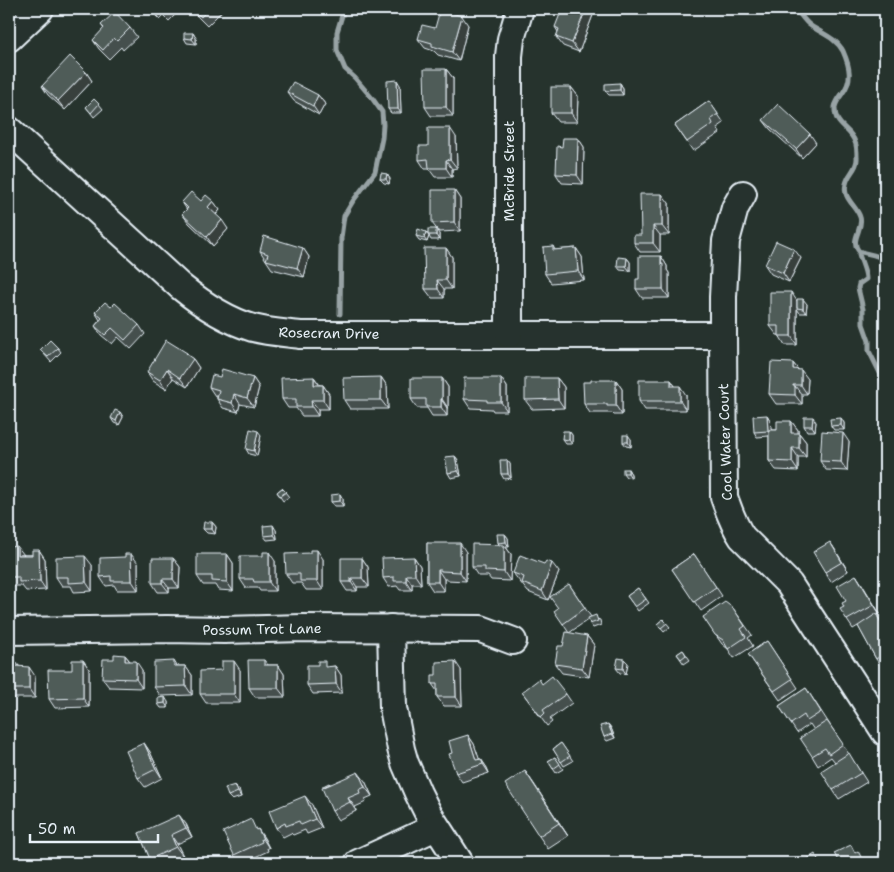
<svg xmlns="http://www.w3.org/2000/svg" width="894" height="872" viewBox="0 0 894 872" font-family="'Shantell Sans',sans-serif">
	<style>
		.lines { fill: none; stroke-linecap: round; stroke-linejoin: round }
		.stream { stroke: #98a3a5; stroke-width: 5 }
		.minor-casing { stroke: #e8f1f8; stroke-width: 30 }
		.minor { stroke: #26332d; stroke-width: 26 }
		.wall { fill: #454f4d; stroke: #e8f1f8 }
		.shaded-wall { fill: #38403e; stroke: #e8f1f8 }
		.building { fill: #505c59; stroke: #e8f1f8 }
		.labels { text-anchor: middle; stroke-width: 4.5; stroke-linejoin: round; paint-order: stroke }
		.street-label { font-size: 14px; fill: #e8f1f8; stroke: #26332d }
	</style>
	<rect width="100%" height="100%" fill="#26332d"/>
	<filter id="ink" filterUnits="userSpaceOnUse"><feTurbulence type="fractalNoise" baseFrequency=".02" numOctaves="2"/><feDisplacementMap in="SourceGraphic" scale="10" xChannelSelector="R" yChannelSelector="G"/><feConvolveMatrix kernelMatrix="1 2 1 2 8 2 1 2 1" color-interpolation-filters="sRGB"/></filter>
	<g filter="url(#ink)">
		<g class="lines">
			<g class="stream">
				<path d="M796,9c5,6 9,13 15,17 12,8 25,12 32,25 7,16 10,29 -1,43 -3,4 -6,8 -7,13 -1,20 15,20 20,35 2,4 2,10 2,15 1,12 -9,16 -11,27 -4,14 10,21 14,33 4,11 -10,22 -2,33 4,5 19,2 27,11"/>
				<path d="M862,252l-3,2c2,8 7,17 7,25l-7,5 -1,4 5,21v15l6,17v10l12,24 2,12 2,8"/>
				<polyline points="340,314 341,238 344,216 353,201 375,172 382,138 383,125 382,112 372,98 355,78 345,69 337,50 337,32 344,9"/>
			</g>
			<g class="minor-casing">
				<g id="minor">
					<polyline points="9,38 40,9"/>
					<path d="M9,130l172,157c21,17 45,33 72,41 15,4 31,5 47,7h423"/>
					<path d="M743,194l-8,14 -9,33 -3,56v38l1,162c5,14 9,27 18,40l47,47 96,148"/>
					<polyline points="509,334 509,56 511,39 520,9"/>
					<polyline points="391,628 393,708 401,749 405,763 418,793 429,815 460,863"/>
					<polyline points="9,631 167,629 224,630 302,628 481,629 513,641"/>
					<polyline points="358,863 436,827"/>
				</g>
			</g>
			<use href="#minor" class="minor"/>
		</g>
		<g class="wall">
			<polygon points="149,9 181,9 169,21 164,16 160,20"/>
			<polygon points="192,9 220,9 222,11 207,26 195,14"/>
			<polygon points="593,15 579,52 563,46 556,37 558,32 555,27"/>
			<polygon points="101,25 130,28 137,37 123,50 121,47 109,59 99,49 93,40 104,29"/>
			<polygon points="468,25 459,61 438,55 434,51 425,48 418,39 435,28"/>
			<polygon points="193,33 196,38 196,44 187,43 184,38"/>
			<polygon points="446,69 453,78 453,116 431,116 425,107"/>
			<polygon points="86,72 92,81 65,110 48,95 42,86"/>
			<polygon points="620,83 623,88 623,95 609,95 605,91"/>
			<polygon points="400,85 401,113 391,113 388,109"/>
			<polygon points="571,87 578,96 577,122 558,122 551,113"/>
			<polygon points="287,92 318,95 325,104 319,115 294,101"/>
			<polygon points="709,101 724,123 717,128 720,133 693,151 675,125"/>
			<polygon points="99,104 103,109 94,117 86,107"/>
			<polygon points="763,120 816,143 802,158 770,129"/>
			<polygon points="456,137 457,168 452,169 452,177 435,177 429,169 425,169 419,160 428,146"/>
			<polygon points="578,138 584,147 583,184 562,183 556,174 562,147"/>
			<polygon points="387,174 390,179 389,184 384,183 380,179"/>
			<polygon points="454,190 460,199 460,231 439,232 432,223"/>
			<polygon points="201,201 213,201 220,210 216,215 228,229 213,246 189,223 182,214 187,210 182,202"/>
			<polygon points="669,203 669,235 660,235 660,252 640,252 634,243"/>
			<polygon points="426,232 428,235 439,234 439,240 431,240 429,236 427,242 419,240 416,236"/>
			<polygon points="553,246 555,250 576,248 582,257 584,280 551,283 545,274"/>
			<polygon points="303,248 309,257 304,277 272,269 260,251"/>
			<polygon points="446,248 452,257 452,289 444,289 444,298 432,298 425,289"/>
			<polygon points="661,256 667,266 667,270 669,273 669,298 642,298 636,289 639,279"/>
			<polygon points="627,258 630,262 630,271 620,270 617,266"/>
			<polygon points="801,258 789,282 771,274 765,265"/>
			<polygon points="797,301 807,304 806,313 800,313 797,309 797,345 785,345 779,335 777,335 770,326"/>
			<polygon points="111,307 139,325 145,334 131,349 118,337 112,344 101,335 95,326 100,320 95,312"/>
			<polygon points="58,348 61,352 51,362 44,354 40,350"/>
			<polygon points="187,353 188,356 193,359 199,368 187,387 173,378 166,389 153,381 147,372"/>
			<polygon points="793,363 798,370 808,379 807,394 800,394 802,395 802,404 776,404 769,394"/>
			<polygon points="220,377 253,378 259,387 254,407 240,404 238,412 223,408 217,399 217,397 215,396 209,387"/>
			<polygon points="314,377 320,385 323,385 329,394 329,409 318,409 318,416 302,416 296,408 288,408 282,399"/>
			<polygon points="381,377 387,386 388,409 350,409 344,400"/>
			<polygon points="442,378 448,387 448,408 447,408 447,416 432,416 427,408 417,408 411,399"/>
			<polygon points="501,378 507,387 507,411 493,411 492,409 470,408 464,399"/>
			<polygon points="557,378 564,387 564,408 532,409 525,400"/>
			<polygon points="616,380 622,389 622,415 614,415 612,413 590,413 584,404"/>
			<polygon points="671,380 675,386 686,395 686,410 645,410 639,401"/>
			<polygon points="120,412 123,417 119,425 114,423 111,418"/>
			<polygon points="767,415 770,420 771,430 777,430 791,421 798,430 798,433 799,433 806,442 806,457 798,457 798,471 776,470 769,461 769,436 757,437 754,432"/>
			<polygon points="841,418 844,423 844,430 834,430 831,426"/>
			<polygon points="816,422 815,431 807,431 804,426"/>
			<polygon points="569,431 572,435 572,444 566,444 562,439"/>
			<polygon points="261,435 257,456 249,454 246,449"/>
			<polygon points="631,439 631,447 626,446 623,442"/>
			<polygon points="849,442 847,471 826,470 820,461"/>
			<polygon points="455,456 458,460 461,476 451,478 448,473"/>
			<polygon points="507,460 510,464 511,478 504,479 501,474"/>
			<polygon points="628,469 631,474 631,478 626,477 623,473"/>
			<polygon points="282,488 289,497 283,501 277,492"/>
			<polygon points="343,499 343,506 334,506 331,502"/>
			<polygon points="212,522 216,527 215,534 207,533 203,529"/>
			<polygon points="276,530 277,539 267,540 264,536"/>
			<polygon points="505,534 508,538 509,547 506,547 511,554 510,581 491,580 488,576 478,576 472,567 499,544 498,543"/>
			<polygon points="830,542 848,571 831,582 825,572"/>
			<polygon points="427,543 466,552 466,581 447,580 446,579 444,579 444,591 433,591 427,582"/>
			<polygon points="9,547 23,555 32,555 39,550 45,559 46,590 26,591 22,586 11,586 9,583"/>
			<polygon points="227,554 233,563 233,591 218,590 215,585 203,585 197,576"/>
			<polygon points="694,554 722,596 701,611 672,569"/>
			<polygon points="414,557 420,566 421,584 412,584 412,590 400,590 397,586 389,587 383,578"/>
			<polygon points="173,558 180,567 179,588 169,588 169,592 158,592 152,583"/>
			<polygon points="362,558 368,567 369,587 357,587 357,591 347,591 341,582"/>
			<polygon points="323,559 323,590 306,590 301,583 292,583 286,574"/>
			<polygon points="275,561 275,591 260,591 258,588 246,588 240,579"/>
			<polygon points="138,563 138,590 117,590 114,585 106,586 100,577"/>
			<polygon points="92,565 92,591 74,592 71,586 62,586 56,577"/>
			<polygon points="559,572 548,600 528,592 513,573"/>
			<polygon points="856,575 880,614 877,615 885,628 885,666 882,668 876,659 858,626 853,629 847,620 844,607"/>
			<polygon points="569,584 591,617 600,620 601,625 593,628 590,624 589,619 569,633 563,624 558,608"/>
			<polygon points="638,588 649,603 638,611 627,596"/>
			<polygon points="733,608 752,635 748,638 753,646 734,658 728,649 722,644 703,617"/>
			<polygon points="663,619 670,627 664,632 657,624"/>
			<polygon points="587,636 594,645 589,677 562,673 555,664 563,646"/>
			<polygon points="767,641 798,688 780,700 748,654"/>
			<polygon points="683,650 690,660 684,664 677,654"/>
			<polygon points="125,655 130,661 142,670 142,688 109,687 102,678"/>
			<polygon points="83,660 89,669 89,707 55,708 49,699 72,670"/>
			<polygon points="264,660 268,665 278,665 284,674 285,697 255,697 249,688"/>
			<polygon points="174,661 177,666 185,666 192,675 192,695 161,696 154,687"/>
			<polygon points="9,662 16,662 19,666 35,676 35,698 9,698"/>
			<polygon points="628,663 626,674 620,673 616,668"/>
			<polygon points="335,666 341,675 342,693 313,694 307,685 329,667"/>
			<polygon points="240,670 240,703 206,703 200,694"/>
			<polygon points="461,670 462,706 444,706 437,697 437,691 432,684 436,675"/>
			<polygon points="542,684 566,694 572,703 550,719 552,722 547,726 522,692"/>
			<polygon points="806,688 867,782 839,799 833,790 835,762 831,757 818,766 812,756 814,730 810,724 797,733 779,706"/>
			<polygon points="168,702 168,708 161,708 158,704"/>
			<polygon points="608,724 611,728 615,738 607,741 604,737"/>
			<polygon points="468,735 474,744 479,759 481,759 487,768 489,773 462,782 456,773 452,753"/>
			<polygon points="144,743 150,752 162,778 145,787 138,778"/>
			<polygon points="561,743 573,761 564,766 553,749"/>
			<polygon points="555,757 563,769 556,773 548,761"/>
			<polygon points="525,771 568,836 548,849 539,836"/>
			<polygon points="365,781 372,796 365,799 366,802 355,807 356,811 338,820 332,811 330,784"/>
			<polygon points="239,789 241,797 232,800 228,796"/>
			<polygon points="312,805 322,828 307,834 305,830 293,835 291,833 283,837 276,828"/>
			<polygon points="186,824 192,837 177,844 183,856 166,863 154,863 150,859 139,833"/>
			<polygon points="257,829 264,838 269,848 267,848 268,851 242,863 239,863 234,855"/>
		</g>
		<g class="shaded-wall">
			<polygon points="156,9 159,9 164,16 160,20 154,11"/>
			<polygon points="586,9 588,9 593,15 579,52 572,43"/>
			<polygon points="462,16 468,25 459,61 452,52"/>
			<polygon points="193,33 196,38 196,44 192,39"/>
			<polygon points="446,69 453,78 453,116 446,107"/>
			<polygon points="86,72 92,81 65,110 58,101"/>
			<polygon points="397,80 400,85 401,113 398,109"/>
			<polygon points="620,83 623,88 623,95 620,90"/>
			<polygon points="571,87 578,96 577,122 571,113"/>
			<polygon points="318,95 325,104 319,115 313,106"/>
			<polygon points="450,128 456,137 457,168 450,159"/>
			<polygon points="810,134 816,143 802,158 796,149"/>
			<polygon points="578,138 584,147 583,184 577,175"/>
			<polygon points="446,160 452,169 452,177 446,168"/>
			<polygon points="387,174 390,179 389,184 386,179"/>
			<polygon points="454,190 460,199 460,231 454,222"/>
			<polygon points="662,194 669,203 669,235 662,226"/>
			<polygon points="213,201 220,210 214,216 208,207"/>
			<polygon points="222,220 228,229 213,246 207,237"/>
			<polygon points="653,226 660,235 660,252 653,243"/>
			<polygon points="436,229 439,234 439,240 436,235"/>
			<polygon points="426,232 429,236 427,242 424,238"/>
			<polygon points="303,248 309,257 304,277 297,268"/>
			<polygon points="446,248 452,257 452,289 446,280"/>
			<polygon points="576,248 582,257 584,280 578,271"/>
			<polygon points="794,249 801,258 789,282 783,273"/>
			<polygon points="661,256 667,266 667,270 669,273 669,298 663,289"/>
			<polygon points="627,258 630,262 630,271 626,266"/>
			<polygon points="437,280 444,289 444,298 438,289"/>
			<polygon points="791,292 797,301 797,345 791,336"/>
			<polygon points="803,299 807,304 806,313 803,309"/>
			<polygon points="187,353 192,360 193,359 199,368 187,387 180,378"/>
			<polygon points="793,363 800,372 793,369"/>
			<polygon points="167,369 173,378 166,389 160,380"/>
			<polygon points="801,370 808,379 807,394 801,385"/>
			<polygon points="314,377 320,386 314,385"/>
			<polygon points="381,377 387,386 388,409 381,400"/>
			<polygon points="253,378 259,387 254,407 247,398"/>
			<polygon points="442,378 448,387 448,408 442,399"/>
			<polygon points="501,378 507,387 507,411 501,402"/>
			<polygon points="557,378 564,387 564,408 558,399"/>
			<polygon points="616,380 622,389 622,415 616,406"/>
			<polygon points="671,380 677,389 671,386"/>
			<polygon points="323,385 329,394 329,409 323,400"/>
			<polygon points="793,385 795,388 795,386 802,395 802,404 795,395"/>
			<polygon points="680,386 686,395 686,410 680,401"/>
			<polygon points="234,394 240,404 238,412 232,403"/>
			<polygon points="441,399 447,408 447,416 441,407"/>
			<polygon points="311,400 318,409 318,416 312,407"/>
			<polygon points="120,412 123,417 119,425 116,421"/>
			<polygon points="767,415 770,420 772,436 768,431"/>
			<polygon points="813,417 816,422 815,431 812,426"/>
			<polygon points="841,418 844,423 844,430 841,425"/>
			<polygon points="791,421 798,430 798,442 791,433"/>
			<polygon points="258,431 261,435 257,456 254,451"/>
			<polygon points="569,431 572,435 572,444 569,440"/>
			<polygon points="799,433 806,442 806,457 799,448"/>
			<polygon points="843,433 849,442 847,471 841,462"/>
			<polygon points="628,435 631,439 631,447 628,442"/>
			<polygon points="792,448 798,457 798,471 792,462"/>
			<polygon points="455,456 458,460 461,476 458,471"/>
			<polygon points="507,460 510,464 511,478 508,474"/>
			<polygon points="628,469 631,474 631,478 628,473"/>
			<polygon points="340,494 343,499 343,506 340,501"/>
			<polygon points="212,522 216,527 215,534 212,529"/>
			<polygon points="273,525 276,530 277,539 274,535"/>
			<polygon points="505,534 508,538 509,547 506,542"/>
			<polygon points="830,542 836,551 848,571 842,562"/>
			<polygon points="460,543 466,552 466,581 460,572"/>
			<polygon points="504,545 511,554 510,581 504,572"/>
			<polygon points="17,546 24,555 17,555"/>
			<polygon points="39,550 45,559 46,590 40,581"/>
			<polygon points="317,550 323,559 323,590 317,581"/>
			<polygon points="269,552 275,561 275,591 269,582"/>
			<polygon points="131,554 138,563 138,590 132,581"/>
			<polygon points="227,554 233,563 233,591 227,582"/>
			<polygon points="85,556 92,565 92,591 86,582"/>
			<polygon points="414,557 420,566 421,584 415,575"/>
			<polygon points="173,558 180,567 179,588 173,579"/>
			<polygon points="362,558 368,567 369,587 362,578"/>
			<polygon points="552,563 559,572 548,600 542,591"/>
			<polygon points="438,570 444,579 444,591 438,582"/>
			<polygon points="406,575 412,584 412,590 406,581"/>
			<polygon points="856,575 862,584 880,614 874,605"/>
			<polygon points="351,578 357,587 357,591 351,582"/>
			<polygon points="162,579 169,588 169,592 162,583"/>
			<polygon points="587,636 594,645 589,677 582,668"/>
			<polygon points="125,655 132,664 125,661"/>
			<polygon points="624,659 628,663 626,674 623,669"/>
			<polygon points="83,660 89,669 89,707 83,698"/>
			<polygon points="136,661 142,670 142,688 136,679"/>
			<polygon points="234,661 240,670 240,703 234,694"/>
			<polygon points="455,661 461,670 462,706 456,697"/>
			<polygon points="278,665 284,674 285,697 278,688"/>
			<polygon points="185,666 192,675 192,695 186,686"/>
			<polygon points="335,666 341,675 342,693 336,684"/>
			<polygon points="29,667 35,676 35,698 29,689"/>
			<polygon points="165,697 168,702 168,708 165,703"/>
			<polygon points="608,724 611,728 615,738 612,734"/>
			<polygon points="468,735 474,744 481,764 476,760"/>
			<polygon points="144,743 150,752 162,778 156,769"/>
			<polygon points="481,759 487,768 489,773 483,764"/>
			<polygon points="525,771 534,784 568,836 559,823"/>
			<polygon points="358,772 365,781 372,796 365,787"/>
			<polygon points="235,785 239,789 241,797 238,792"/>
			<polygon points="305,796 312,805 322,828 315,819"/>
			<polygon points="348,798 355,807 356,811 350,802"/>
			<polygon points="179,815 186,824 192,837 186,828"/>
			<polygon points="258,829 264,838 269,848 263,839"/>
			<polygon points="171,835 177,844 183,856 176,847"/>
		</g>
		<g class="building">
			<polygon points="159,9 165,9 162,12"/>
			<polygon points="193,9 209,9 201,17"/>
			<polygon points="562,9 586,9 572,43 556,37 559,29 555,27"/>
			<polygon points="440,10 462,16 452,52 432,46 432,43 418,39 422,25 435,28"/>
			<polygon points="115,12 130,28 117,41 114,38 103,50 93,40 104,28 101,25"/>
			<polygon points="184,33 193,33 192,39 184,38"/>
			<polygon points="70,56 86,72 58,101 42,86"/>
			<polygon points="424,69 446,69 446,107 425,107"/>
			<polygon points="397,80 398,109 388,109 387,81"/>
			<polygon points="293,82 318,95 313,106 287,92"/>
			<polygon points="620,83 620,90 605,91 605,84"/>
			<rect x="551" y="87" width="20" height="26"/>
			<polygon points="94,99 99,104 91,113 86,107"/>
			<polygon points="709,101 718,114 711,119 713,124 687,142 675,125"/>
			<polygon points="778,104 810,134 796,149 763,120"/>
			<polygon points="428,128 450,128 450,159 446,160 446,168 429,168 428,159 419,160 419,146 428,146"/>
			<polygon points="563,138 578,138 577,175 556,174 557,146 562,147"/>
			<polygon points="381,173 387,174 386,179 380,179"/>
			<polygon points="432,190 454,190 454,222 432,223"/>
			<polygon points="191,192 201,201 206,195 213,201 208,207 222,220 207,237 182,214 188,208 182,202"/>
			<polygon points="640,194 662,194 662,226 653,226 653,243 634,243 634,235 641,235"/>
			<polygon points="418,229 426,232 424,238 416,236"/>
			<rect x="428" y="229" width="8" height="6"/>
			<polygon points="264,236 303,248 297,268 266,260 268,254 260,251"/>
			<polygon points="776,241 794,249 783,273 765,265"/>
			<polygon points="553,246 553,250 576,248 578,271 545,274 543,247"/>
			<polygon points="424,248 446,248 446,280 437,280 438,289 425,289"/>
			<polygon points="639,256 661,256 661,264 663,264 663,289 636,289 636,279 639,279"/>
			<polygon points="618,257 627,258 626,266 617,266"/>
			<polygon points="770,292 791,292 791,336 779,336 779,326 770,326"/>
			<polygon points="797,299 803,299 803,309 797,308"/>
			<polygon points="105,302 111,307 115,303 139,325 125,340 112,328 105,335 95,326 102,318 95,312"/>
			<polygon points="50,340 58,348 48,357 40,350"/>
			<polygon points="166,340 187,353 186,354 193,359 180,378 167,369 160,380 147,372"/>
			<polygon points="771,362 793,363 793,369 801,370 801,385 793,385 793,386 795,386 795,395 769,394"/>
			<polygon points="222,369 253,378 247,398 234,394 232,403 217,399 219,390 209,387 212,375 220,377"/>
			<polygon points="314,377 314,385 323,385 323,400 311,400 312,407 296,407 296,399 282,399 281,378"/>
			<polygon points="381,377 381,400 344,400 343,378"/>
			<polygon points="411,378 442,378 442,399 441,399 441,407 426,407 426,399 411,399"/>
			<polygon points="464,378 501,378 501,402 487,402 487,400 464,399"/>
			<polygon points="525,378 557,378 558,399 525,400"/>
			<polygon points="591,380 616,380 616,406 607,406 607,404 584,404 583,382 591,382"/>
			<polygon points="639,380 671,380 671,386 680,386 680,401 639,401"/>
			<polygon points="115,410 120,412 116,421 111,418"/>
			<polygon points="767,415 768,431 754,432 753,416"/>
			<polygon points="804,417 813,417 812,426 804,426"/>
			<polygon points="841,418 841,425 831,426 830,419"/>
			<polygon points="777,421 791,421 791,433 799,433 799,448 792,448 792,462 769,461 769,430 777,430"/>
			<polygon points="250,429 258,431 254,451 246,449"/>
			<polygon points="563,431 569,431 569,440 562,439"/>
			<polygon points="822,431 843,433 841,462 820,461"/>
			<rect x="623" y="435" width="5" height="7"/>
			<polygon points="455,456 458,471 448,473 445,457"/>
			<polygon points="500,460 507,460 508,474 501,474"/>
			<rect x="623" y="469" width="5" height="4"/>
			<polygon points="282,488 286,492 280,496 277,492"/>
			<polygon points="340,494 340,501 331,502 331,495"/>
			<polygon points="204,522 212,522 212,529 203,529"/>
			<polygon points="273,525 274,535 264,536 263,526"/>
			<polygon points="497,534 505,534 506,542 498,543"/>
			<polygon points="830,542 842,562 825,572 813,552"/>
			<polygon points="427,543 460,543 460,572 441,571 441,570 438,570 438,582 427,582"/>
			<polygon points="472,544 504,545 504,572 485,571 485,567 472,567"/>
			<polygon points="17,546 17,555 32,555 32,550 39,550 40,581 19,582 19,577 9,577 9,547"/>
			<polygon points="310,550 317,550 317,581 300,581 300,574 286,574 285,554 310,553"/>
			<polygon points="263,552 269,552 269,582 254,582 253,579 240,579 240,556 263,556"/>
			<polygon points="125,554 131,554 132,581 111,581 111,576 100,577 100,558 125,557"/>
			<polygon points="197,554 227,554 227,582 212,581 212,576 197,576"/>
			<polygon points="694,554 716,587 694,602 672,569"/>
			<polygon points="520,555 544,564 546,561 552,563 542,591 522,583 524,577 513,573"/>
			<polygon points="85,556 86,582 68,583 68,577 56,577 56,557"/>
			<polygon points="414,557 415,575 406,575 406,581 394,581 394,577 383,578 382,558"/>
			<polygon points="152,558 173,558 173,579 162,579 162,583 152,583"/>
			<polygon points="341,558 362,558 362,578 351,578 351,582 341,582"/>
			<polygon points="856,575 874,605 847,620 840,609 844,607 842,603 846,601 837,586"/>
			<polygon points="569,584 585,608 563,624 554,611 558,608 550,597"/>
			<polygon points="638,588 646,599 635,607 627,596"/>
			<polygon points="725,602 733,608 745,626 741,629 746,637 728,649 723,640 715,635 703,617"/>
			<polygon points="876,614 885,629 885,653 876,659 858,626"/>
			<polygon points="596,615 598,621 590,624 588,618"/>
			<polygon points="663,619 667,623 661,628 657,624"/>
			<polygon points="566,632 587,636 582,668 555,664 558,646 563,646"/>
			<polygon points="767,641 792,679 774,691 748,654"/>
			<polygon points="683,650 686,655 681,659 677,654"/>
			<polygon points="114,654 125,655 125,661 136,661 136,679 102,678 103,659 114,659"/>
			<polygon points="618,658 624,659 623,669 616,668"/>
			<polygon points="72,660 83,660 83,698 49,699 48,670 72,670"/>
			<polygon points="248,660 264,660 264,665 278,665 278,688 249,688"/>
			<polygon points="174,661 174,666 185,666 186,686 154,687 154,662"/>
			<polygon points="222,661 234,661 234,694 200,694 200,671 222,670"/>
			<polygon points="318,661 325,661 325,667 335,666 336,684 307,685 307,665 318,665"/>
			<polygon points="455,661 456,697 437,697 437,684 432,684 432,675 436,675 436,662"/>
			<polygon points="9,662 16,662 16,666 29,667 29,689 9,689"/>
			<polygon points="552,676 566,694 543,710 545,713 541,717 522,692 539,679 542,684"/>
			<polygon points="806,688 821,712 807,721 804,715 791,724 779,706"/>
			<polygon points="165,697 165,703 158,704 158,698"/>
			<polygon points="827,721 843,744 829,754 825,748 812,756 800,738"/>
			<polygon points="608,724 612,734 604,737 600,726"/>
			<polygon points="468,735 476,760 481,759 483,764 456,773 449,754 452,753 449,741"/>
			<polygon points="144,743 156,769 138,778 126,751"/>
			<polygon points="561,743 570,756 561,762 553,749"/>
			<polygon points="849,753 861,773 833,790 821,771"/>
			<polygon points="555,757 560,764 553,769 548,761"/>
			<polygon points="525,771 559,823 539,836 505,784"/>
			<polygon points="358,772 365,787 359,790 360,793 348,798 350,802 332,811 322,788"/>
			<polygon points="329,783 330,784 323,787 323,786"/>
			<polygon points="235,785 238,792 228,796 225,788"/>
			<polygon points="305,796 315,819 301,825 299,821 286,826 285,823 276,828 269,811"/>
			<polygon points="179,815 186,828 171,835 176,847 150,859 139,833"/>
			<polygon points="251,819 256,830 258,829 263,839 261,839 262,842 234,855 223,832"/>
			<polygon points="851,845 855,853 858,851 862,859 864,858 867,863 839,863 834,853"/>
			<polygon points="815,854 820,863 805,863 804,861"/>
			<polygon points="135,859 138,863 128,863"/>
		</g>
	</g>
	<g class="labels">
		<g class="street-label">
			<text transform="translate(509 171) rotate(-90)" y="5">McBride Street</text>
			<text transform="translate(329 333) rotate(1)" y="5">Rosecran Drive</text>
			<text transform="translate(725 442) rotate(-92)" y="5">Cool Water Court</text>
			<text transform="translate(262 629) rotate(-1)" y="5">Possum Trot Lane</text>
		</g>
	</g>
	<rect width="894" height="872" fill="none" stroke="#26332d" stroke-width="30"/>
	<rect x="15" y="15" width="864" height="842" fill="none" stroke="#e8f1f8" stroke-width="2" filter="url(#ink)"/>
	<path d="M30 834v8h128v-8" fill="none" stroke="#e8f1f8" stroke-width="2.5"/>
	<text x="38" y="834" font-size="15" fill="#e8f1f8" stroke="#26332d" stroke-width="4" paint-order="stroke">50 m</text>
</svg>
